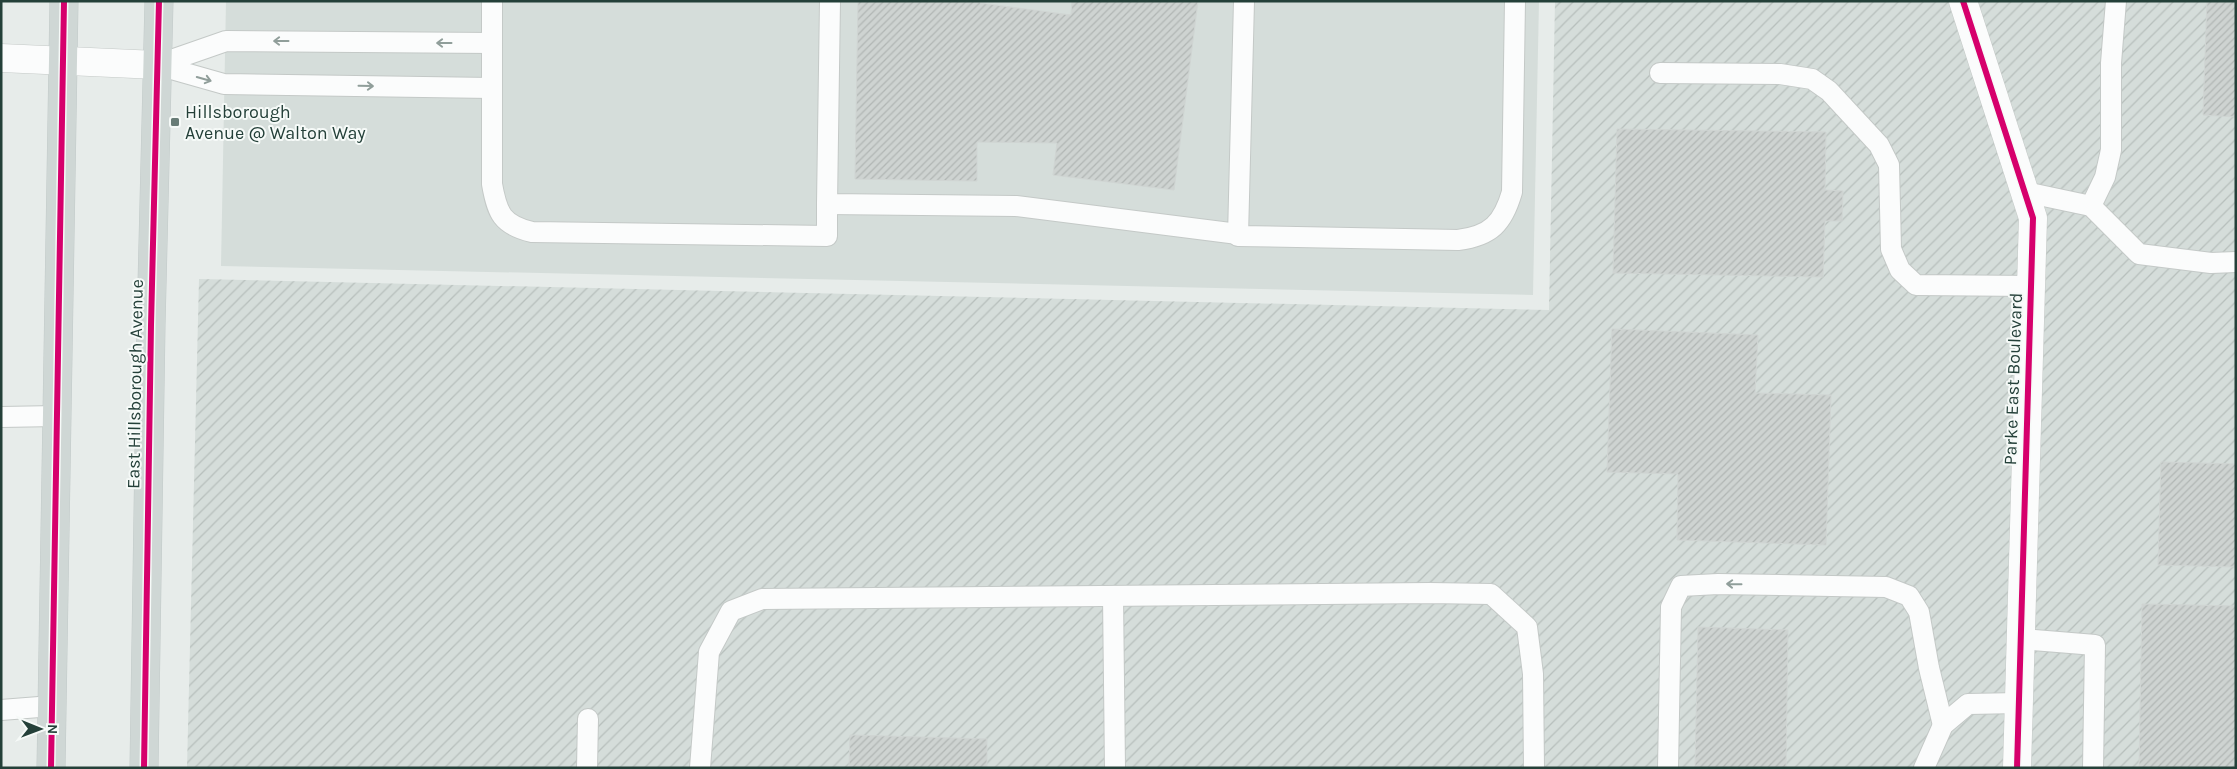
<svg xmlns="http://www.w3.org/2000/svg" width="2237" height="769" viewBox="0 0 2237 769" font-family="Karla,sans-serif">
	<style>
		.built { fill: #d5ddda }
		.industrial { fill: url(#industrial-furrows) }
		.building { fill: url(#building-hatch); stroke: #d0d5d3 }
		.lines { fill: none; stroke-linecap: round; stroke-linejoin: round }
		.lane-casing { stroke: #c4c9c7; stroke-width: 22 }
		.street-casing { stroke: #c4c9c7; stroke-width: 29 }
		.primary-casing { stroke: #c2cac9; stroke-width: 29 }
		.lane { stroke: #fbfcfc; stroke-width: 20 }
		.street { stroke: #fbfcfc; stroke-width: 28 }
		.primary { stroke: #cfd7d5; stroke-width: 28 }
		.cycleway-casing { stroke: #f6faf8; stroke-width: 9 }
		.cycleway { stroke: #d6006c; stroke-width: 6 }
		.oneway { stroke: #909e9a }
		.poi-dot { fill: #687c77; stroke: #f6faf8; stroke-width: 2 }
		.labels { text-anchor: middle; stroke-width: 4; stroke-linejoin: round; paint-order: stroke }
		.poi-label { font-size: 18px; fill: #244039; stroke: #f6faf8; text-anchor: start }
		.street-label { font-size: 18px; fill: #244039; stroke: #f6faf8 }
	</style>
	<defs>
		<pattern id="industrial-furrows" width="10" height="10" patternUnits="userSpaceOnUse" patternTransform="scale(1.25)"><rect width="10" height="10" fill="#d5ddda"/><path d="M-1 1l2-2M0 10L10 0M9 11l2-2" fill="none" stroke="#b7bfbc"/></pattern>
		<pattern id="building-hatch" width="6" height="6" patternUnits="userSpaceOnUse" patternTransform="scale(1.25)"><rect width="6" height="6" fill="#ced3d1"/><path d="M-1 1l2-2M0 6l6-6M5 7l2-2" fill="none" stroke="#b1b6b4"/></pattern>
	</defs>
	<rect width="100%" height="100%" fill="#e7ecea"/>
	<polygon class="built" points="226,1 1539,1 1533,295 221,266"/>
	<polygon class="industrial" points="1555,1 2236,1 2236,768 187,768 199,279 1549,310"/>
	<g class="building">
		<polygon points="858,1 980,1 980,3 1071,15 1072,1 1198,1 1174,190 1053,175 1057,143 977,142 977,181 855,179"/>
		<polygon points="2207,1 2236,1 2236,117 2203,115"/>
		<polygon points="1617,129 1826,132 1825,190 1843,191 1842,221 1825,221 1823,277 1613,273"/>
		<polygon points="1612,329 1758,335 1755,393 1831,395 1826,545 1677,540 1678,474 1607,472"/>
		<polygon points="2161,462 2236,464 2236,567 2158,565"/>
		<polygon points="2142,604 2236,606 2236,768 2139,768"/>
		<polygon points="1698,627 1788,630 1786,768 1695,768"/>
		<polygon points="850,735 987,739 987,768 849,768"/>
	</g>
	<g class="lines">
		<g class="lane-casing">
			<g id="lane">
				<path d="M492,1v183c5,29 10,41 40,48l295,4v-32"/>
				<polyline points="830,1 827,204 1016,206 1238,234"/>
				<path d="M1244,1l-6,235 220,4c33,-4 45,-17 54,-48l3,-191"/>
				<polyline points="157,65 226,41 492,43"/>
				<polyline points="157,65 224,84 491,88"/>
				<polyline points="1660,73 1780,74 1812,79 1829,91 1879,145 1889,165 1891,249 1900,270 1916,285 2031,286"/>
				<polyline points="2025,192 2091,206 2139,254 2211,263 2236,262"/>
				<polyline points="2091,206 2105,177 2111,150 2111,63 2116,1"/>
				<polyline points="1,417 57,416"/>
				<polyline points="1113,596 1115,768"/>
				<polyline points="2021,639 2095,645 2093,768"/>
				<polyline points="1,710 52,706"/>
				<polyline points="587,768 588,719"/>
				<polyline points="700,768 709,652 731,611 762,599 1430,593 1491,594 1527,627 1533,674 1534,768"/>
				<polyline points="1668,768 1671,607 1681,586 1718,584 1886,587 1909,596 1919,612 1929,668 1943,725"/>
				<polyline points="1924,768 1943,725 1968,704 2019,703"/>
			</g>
		</g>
		<g class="street-casing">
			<g id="street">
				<polyline points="1963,1 2033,218 2017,768"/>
				<polyline points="1,58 157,65"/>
			</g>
		</g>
		<g class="primary-casing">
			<g id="primary">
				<polyline points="51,768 64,1"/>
				<polyline points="144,768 151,325 159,1"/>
			</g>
		</g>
		<use href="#lane" class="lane"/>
		<use href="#street" class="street"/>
		<use href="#primary" class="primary"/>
		<g class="cycleway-casing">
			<g id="cycleway">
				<polyline points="1963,1 2033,218 2017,768"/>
				<polyline points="51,768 64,1"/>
				<polyline points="144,768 151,325 159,1"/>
			</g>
		</g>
		<use href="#cycleway" class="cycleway"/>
	</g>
	<defs><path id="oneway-shaft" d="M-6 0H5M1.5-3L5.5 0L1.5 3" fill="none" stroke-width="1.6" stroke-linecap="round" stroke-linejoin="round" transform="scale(1.25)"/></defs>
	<g class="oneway">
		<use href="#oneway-shaft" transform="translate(281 41) rotate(-180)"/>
		<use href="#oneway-shaft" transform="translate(444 43) rotate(-180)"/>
		<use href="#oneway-shaft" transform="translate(204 79) rotate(16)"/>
		<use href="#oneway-shaft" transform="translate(366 86) rotate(1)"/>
		<use href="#oneway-shaft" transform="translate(1734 584) rotate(-179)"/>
	</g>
	<rect class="poi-dot" x="170" y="117" width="10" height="10" rx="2.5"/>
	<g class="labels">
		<g class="poi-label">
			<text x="185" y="118">Hillsborough<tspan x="185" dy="21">Avenue @ Walton Way</tspan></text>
		</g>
		<g class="street-label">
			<text transform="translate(2013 379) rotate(-88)" y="6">Parke East Boulevard</text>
			<text transform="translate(135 384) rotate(-89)" y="6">East Hillsborough Avenue</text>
		</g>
	</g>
	<rect width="2237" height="769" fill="none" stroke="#244039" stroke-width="5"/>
	<g transform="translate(40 729) rotate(91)" stroke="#f6faf8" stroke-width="4" paint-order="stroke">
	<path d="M0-4L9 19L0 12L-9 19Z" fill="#244039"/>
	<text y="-8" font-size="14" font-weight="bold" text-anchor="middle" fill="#244039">N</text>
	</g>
</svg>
